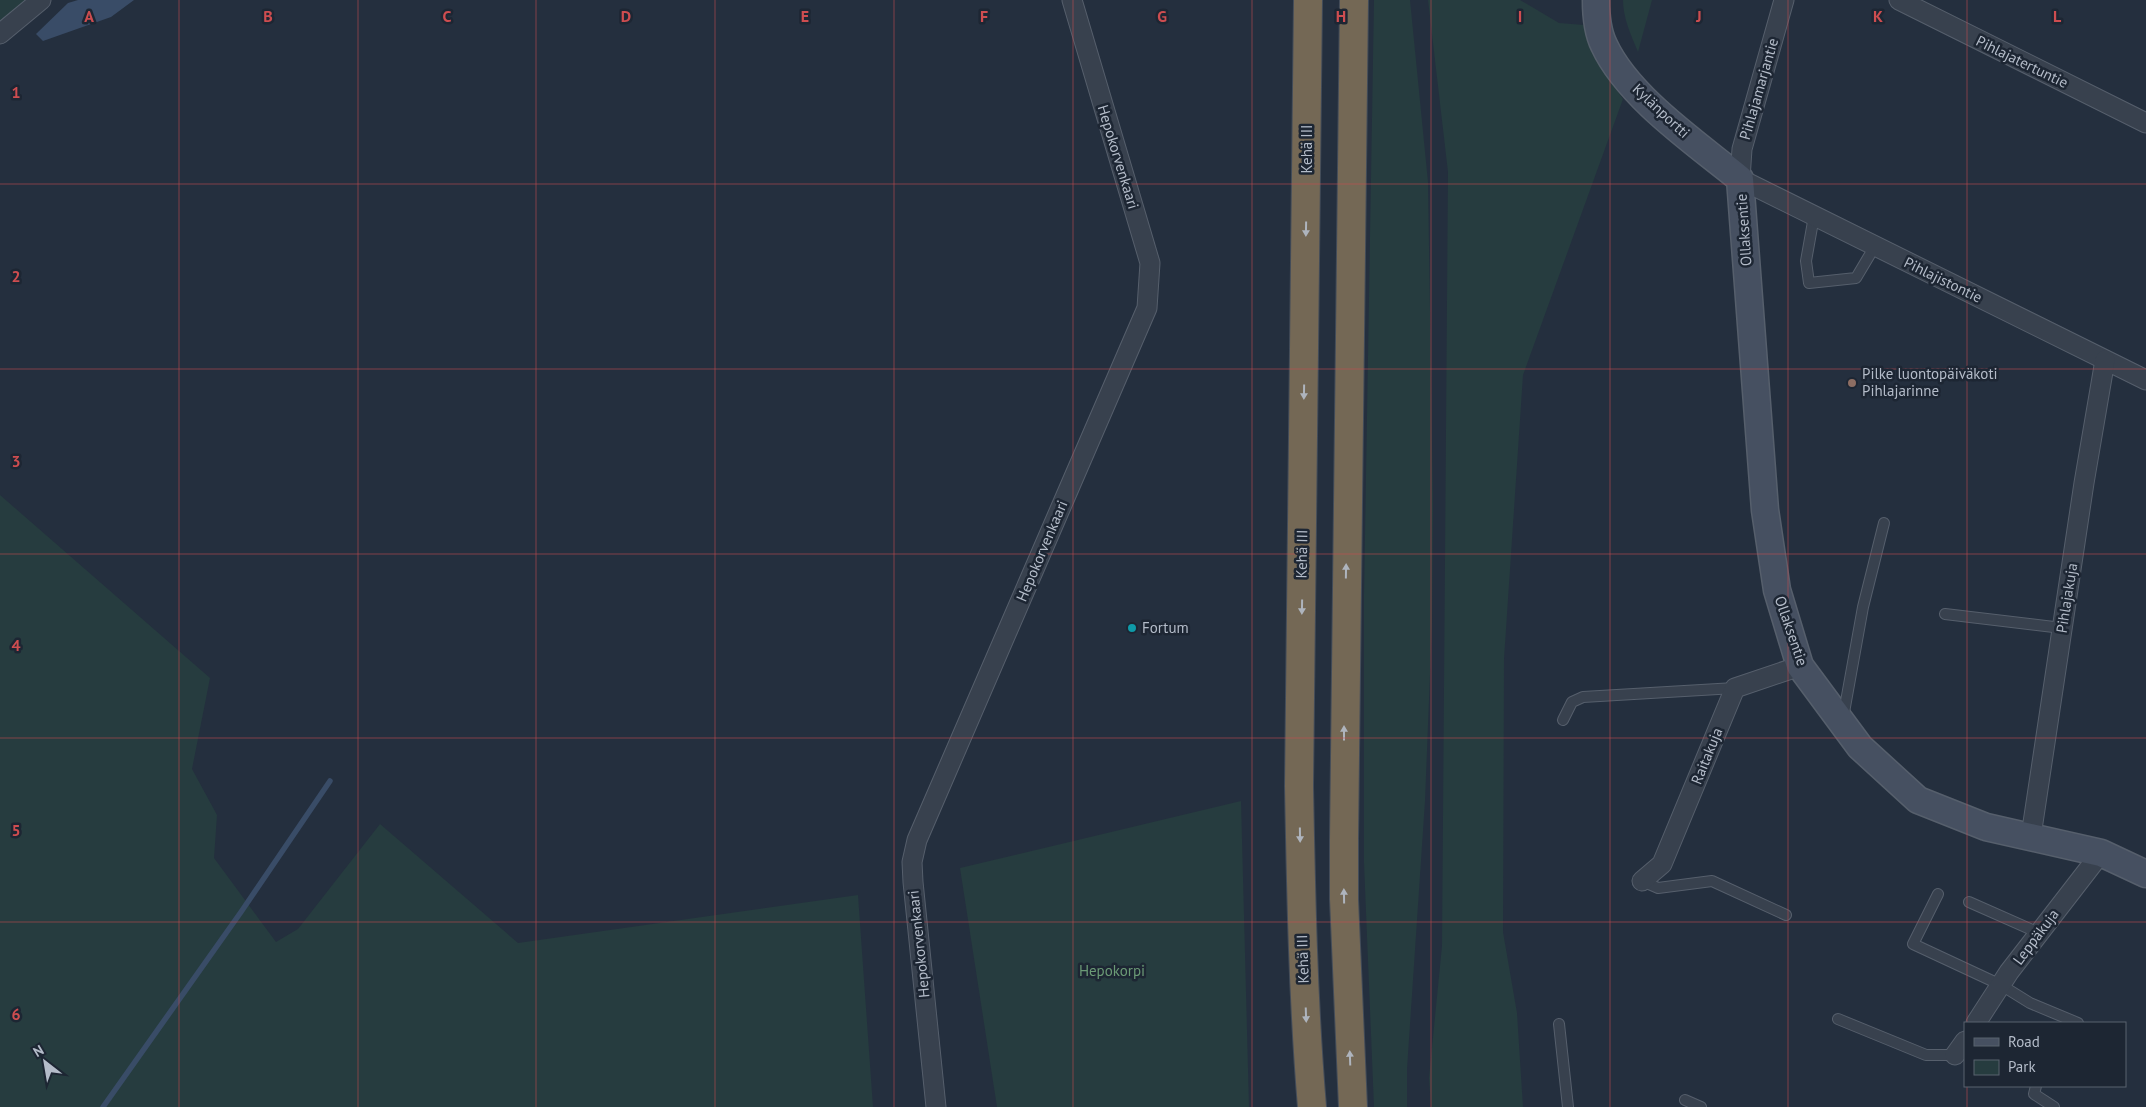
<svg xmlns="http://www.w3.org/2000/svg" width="2146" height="1107" viewBox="0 0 2146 1107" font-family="'PT Sans',sans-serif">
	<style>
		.green { fill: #263c3f }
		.water { fill: #394c67 }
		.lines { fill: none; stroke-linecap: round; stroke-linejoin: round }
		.stream { stroke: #394c67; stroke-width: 5.5 }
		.lane-casing { stroke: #565f6c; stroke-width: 12 }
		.street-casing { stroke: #565f6c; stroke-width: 21 }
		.secondary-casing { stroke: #565f6c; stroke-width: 29 }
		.highway-casing { stroke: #434c59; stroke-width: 30 }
		.lane { stroke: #38414e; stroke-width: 10 }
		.street { stroke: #38414e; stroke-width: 19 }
		.secondary { stroke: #465061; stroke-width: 26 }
		.highway { stroke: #746855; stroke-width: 28 }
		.oneway { fill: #aeb4bd }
		.grid { fill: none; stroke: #ce4d50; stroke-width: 1; stroke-opacity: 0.55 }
		.education-dot { fill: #8d6e63; stroke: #1d2633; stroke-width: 2 }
		.culture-dot { fill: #0f9aa8; stroke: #1d2633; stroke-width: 2 }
		.labels { text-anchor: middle; stroke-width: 5; stroke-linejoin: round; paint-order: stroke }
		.street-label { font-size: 15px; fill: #b4bcc9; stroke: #1d2633 }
		.poi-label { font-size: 15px; fill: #b4bcc9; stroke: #1d2633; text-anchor: start }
		.park-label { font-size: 15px; fill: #6b9a76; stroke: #1d2633 }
		.grid-label { font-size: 16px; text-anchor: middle; font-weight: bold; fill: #ce4d50; stroke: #1d2633; stroke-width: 5; stroke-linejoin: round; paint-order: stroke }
	</style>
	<rect width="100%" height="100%" fill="#242f3e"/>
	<g class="green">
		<polygon points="0,0 34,0 0,27"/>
		<polygon points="1374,0 1410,0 1428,182 1433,506 1432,624 1425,801 1407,1069 1407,1107 1374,1107 1364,863 1364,595"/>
		<polygon points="1428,0 1520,0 1559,23 1584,25 1602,69 1623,99 1523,375 1504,659 1503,932 1517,1013 1523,1107 1431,1107 1429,1078 1442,946 1448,172"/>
		<path d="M1623,0h29l-14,52c-7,-17 -15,-34 -15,-52z"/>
		<polygon points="0,495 210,678 192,769 217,815 214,858 276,942 298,929 380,824 518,943 858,895 873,1107 0,1107"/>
		<polygon points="1241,801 1249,1107 997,1107 960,868"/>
	</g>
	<polygon class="water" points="78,0 134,0 111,17 43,41 36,34 68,3"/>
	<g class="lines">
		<polyline class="stream" points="103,1107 241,912 330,781"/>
		<g class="lane-casing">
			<g id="lane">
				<polyline points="1814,216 1806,261 1809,283 1856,278 1875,246"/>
				<polyline points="1945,614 2062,628"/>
				<polyline points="1843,718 1863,607 1884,523"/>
				<polyline points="1563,720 1572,702 1583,697 1735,688"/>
				<polyline points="1642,881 1658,888 1712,881 1786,915"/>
				<polyline points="1938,894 1913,944 2001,985 2030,1003 2078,1023"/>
				<polyline points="1969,902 2039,933"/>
				<polyline points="1838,1019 1926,1055 1955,1055"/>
				<polyline points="1559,1024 1568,1107"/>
				<polyline points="2036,1086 2034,1094 2054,1107"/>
				<polyline points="1685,1100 1701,1107"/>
			</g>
		</g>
		<g class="street-casing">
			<g id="street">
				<polyline points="1784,0 1742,149 1740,179 2146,380"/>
				<polyline points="1899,0 2146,123"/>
				<polyline points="0,34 41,0"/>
				<polyline points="2031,836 2084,483 2105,360"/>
				<polyline points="1642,881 1662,864 1735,688 1800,666"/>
				<polyline points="1976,1023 2009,972 2101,853"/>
				<polyline points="1955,1055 1965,1041"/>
				<polyline points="936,1107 913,882 912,862 917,840 1147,308 1150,263 1072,0"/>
			</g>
		</g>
		<g class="secondary-casing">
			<path id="secondary" d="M1596,0c0,15 1,31 8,45 24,52 92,98 136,134l25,331 12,80 23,76 60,81 58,53 68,27 115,26 45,21"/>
		</g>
		<g class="highway-casing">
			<g id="highway">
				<path d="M1308,0l-9,786c2,107 4,214 13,321"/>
				<polyline points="1353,1107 1344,899 1344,840 1354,0"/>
			</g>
		</g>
		<use href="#lane" class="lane"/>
		<use href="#street" class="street"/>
		<use href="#secondary" class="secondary"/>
		<use href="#highway" class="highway"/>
	</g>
	<defs><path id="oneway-solid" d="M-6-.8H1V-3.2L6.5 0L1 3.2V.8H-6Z" transform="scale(1.25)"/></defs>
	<g class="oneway">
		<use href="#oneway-solid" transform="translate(1306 229) rotate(91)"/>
		<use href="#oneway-solid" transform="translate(1304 392) rotate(91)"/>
		<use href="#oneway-solid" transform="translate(1346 571) rotate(-89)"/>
		<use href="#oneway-solid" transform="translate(1302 607) rotate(91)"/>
		<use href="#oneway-solid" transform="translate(1344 733) rotate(-90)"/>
		<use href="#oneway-solid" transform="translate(1300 835) rotate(89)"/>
		<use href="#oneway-solid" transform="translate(1344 896) rotate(-91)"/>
		<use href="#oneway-solid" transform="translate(1306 1015) rotate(88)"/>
		<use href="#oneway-solid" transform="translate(1350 1058) rotate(-92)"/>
	</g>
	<path class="grid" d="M179,0v1107M358,0v1107M536,0v1107M715,0v1107M894,0v1107M1073,0v1107M1252,0v1107M1431,0v1107M1610,0v1107M1788,0v1107M1967,0v1023M0,184h2146M0,369h2146M0,554h2146M0,738h2146M0,922h2146M1967,1086v21"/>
	<circle class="education-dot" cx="1852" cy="383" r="5"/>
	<circle class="culture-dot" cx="1132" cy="628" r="5"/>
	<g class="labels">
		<g class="street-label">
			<text transform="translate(2022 62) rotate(26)" y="5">Pihlajatertuntie</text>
			<text transform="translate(1759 89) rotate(-74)" y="5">Pihlajamarjantie</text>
			<text transform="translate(1661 111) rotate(43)" y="5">Kylänportti</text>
			<text transform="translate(1307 149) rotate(-90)" y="5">Kehä III</text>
			<text transform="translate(1118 157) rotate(73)" y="5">Hepokorvenkaari</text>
			<text transform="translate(1744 230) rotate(-94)" y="5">Ollaksentie</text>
			<text transform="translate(1943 280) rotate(26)" y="5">Pihlajistontie</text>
			<text transform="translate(1042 551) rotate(-67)" y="5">Hepokorvenkaari</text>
			<text transform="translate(1302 554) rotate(-89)" y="5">Kehä III</text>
			<text transform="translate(2067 598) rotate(-81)" y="5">Pihlajakuja</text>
			<text transform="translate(1791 631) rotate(71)" y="5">Ollaksentie</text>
			<text transform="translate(1707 756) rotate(-68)" y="5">Raitakuja</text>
			<text transform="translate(2036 937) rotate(-53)" y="5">Leppäkuja</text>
			<text transform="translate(919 944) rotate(-96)" y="5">Hepokorvenkaari</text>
			<text transform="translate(1303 959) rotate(-92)" y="5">Kehä III</text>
		</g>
		<g class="poi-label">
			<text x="1862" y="379">Pilke luontopäiväkoti<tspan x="1862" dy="17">Pihlajarinne</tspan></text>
			<text x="1142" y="633">Fortum</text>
		</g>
		<g class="park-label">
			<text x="1112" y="976">Hepokorpi</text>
		</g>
	</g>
	<g class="grid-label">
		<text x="89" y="22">A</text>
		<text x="268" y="22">B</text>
		<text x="447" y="22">C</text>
		<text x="626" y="22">D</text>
		<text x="805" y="22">E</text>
		<text x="984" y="22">F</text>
		<text x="1162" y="22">G</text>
		<text x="1341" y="22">H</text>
		<text x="1520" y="22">I</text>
		<text x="1699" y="22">J</text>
		<text x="1878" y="22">K</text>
		<text x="2057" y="22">L</text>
		<text x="16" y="98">1</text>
		<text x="16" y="282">2</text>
		<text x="16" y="467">3</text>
		<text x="16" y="651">4</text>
		<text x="16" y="836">5</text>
		<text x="16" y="1020">6</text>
	</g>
	<rect x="1964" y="1022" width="162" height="65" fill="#1d2633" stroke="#59626f"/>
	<rect x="1974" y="1038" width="25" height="8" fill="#465061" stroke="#59626f"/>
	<text x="2008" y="1047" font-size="15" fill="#b4bcc9">Road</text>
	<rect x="1974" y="1060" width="25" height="15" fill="#263c3f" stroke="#59626f"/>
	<text x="2008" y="1072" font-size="15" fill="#b4bcc9">Park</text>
	<g transform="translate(45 1062) rotate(329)" stroke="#1d2633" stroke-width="4" paint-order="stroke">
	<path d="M0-4L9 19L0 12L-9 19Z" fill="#b4bcc9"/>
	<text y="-8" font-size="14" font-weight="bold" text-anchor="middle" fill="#b4bcc9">N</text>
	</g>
</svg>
